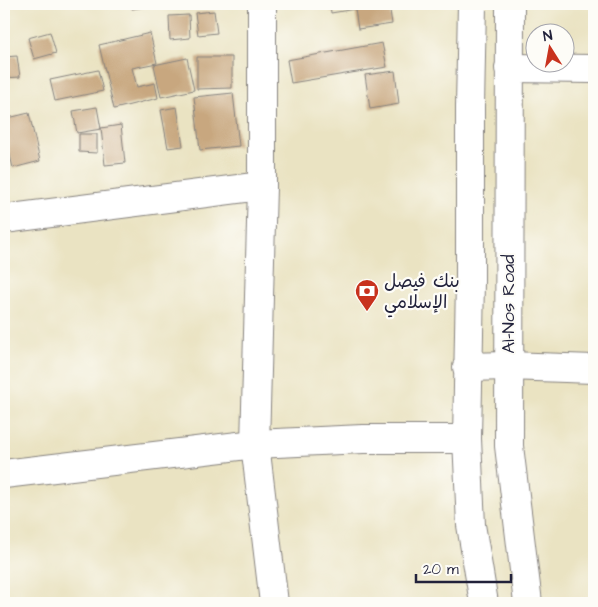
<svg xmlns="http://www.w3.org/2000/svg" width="598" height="607" viewBox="0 0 598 607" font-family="'Architects Daughter','Playpen Sans Arabic',sans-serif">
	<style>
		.building { fill: #c8a77f }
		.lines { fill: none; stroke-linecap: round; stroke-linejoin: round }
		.minor-casing { stroke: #86827e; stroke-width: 30 }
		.major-casing { stroke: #86827e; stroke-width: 30 }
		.minor { stroke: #fff; stroke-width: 28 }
		.major { stroke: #fff; stroke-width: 28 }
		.labels { text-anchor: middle; stroke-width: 4.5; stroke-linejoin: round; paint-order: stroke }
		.poi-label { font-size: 18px; fill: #22223b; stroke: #fdfcf7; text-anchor: start }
		.street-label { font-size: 18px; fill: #22223b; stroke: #fdfcf7 }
	</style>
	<rect width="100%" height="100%" fill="#fdfcf7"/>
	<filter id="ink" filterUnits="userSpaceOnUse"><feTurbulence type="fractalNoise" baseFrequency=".02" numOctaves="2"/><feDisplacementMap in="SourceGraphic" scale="10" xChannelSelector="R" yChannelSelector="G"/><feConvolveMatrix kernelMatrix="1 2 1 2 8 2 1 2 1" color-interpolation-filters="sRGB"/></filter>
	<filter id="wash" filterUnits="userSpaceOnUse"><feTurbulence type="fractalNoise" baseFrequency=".0096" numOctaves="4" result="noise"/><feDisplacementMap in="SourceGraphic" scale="20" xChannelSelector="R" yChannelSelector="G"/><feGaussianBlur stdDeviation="1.12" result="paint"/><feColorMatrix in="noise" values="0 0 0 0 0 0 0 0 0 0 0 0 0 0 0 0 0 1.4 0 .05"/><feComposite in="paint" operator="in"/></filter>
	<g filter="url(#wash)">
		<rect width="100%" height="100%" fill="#eae3c2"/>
		<g id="blocks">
			<g class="building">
				<polygon points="131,4 150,4 151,6 132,9"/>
				<polygon points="330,4 389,4 392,24 358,29 355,9 331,13"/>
				<polygon points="214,11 217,33 198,35 195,13"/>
				<polygon points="189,15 190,38 170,40 169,16"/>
				<polygon points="50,32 56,53 34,59 28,38"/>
				<polygon points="150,33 157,63 132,68 137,87 155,83 158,98 114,109 99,45"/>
				<polygon points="382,43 387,67 291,83 287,60"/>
				<polygon points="17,56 20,77 4,78 4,57"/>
				<polygon points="197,57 232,57 232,88 197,89"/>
				<polygon points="187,58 194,90 161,97 154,65"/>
				<polygon points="98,70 103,91 55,101 50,80"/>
				<polygon points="395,71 399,104 370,109 365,75"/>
				<polygon points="233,93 239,146 200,150 194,97"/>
				<polygon points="97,107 101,129 77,133 73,111"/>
				<polygon points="177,107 183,146 168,148 161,110"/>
				<polygon points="29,113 40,161 13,168 4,130 4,119"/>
				<polygon points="121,125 125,163 105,165 101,128"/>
				<polygon points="79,134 97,134 97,153 79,152"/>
			</g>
		</g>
	</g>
	<g filter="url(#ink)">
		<use href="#blocks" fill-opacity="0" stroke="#86827e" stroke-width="1"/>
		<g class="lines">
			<g class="minor-casing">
				<g id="minor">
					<polyline points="509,68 594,69"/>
					<polyline points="262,186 255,444 274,603"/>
					<polyline points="4,219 262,186 262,4"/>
					<polyline points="467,367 508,366 594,369"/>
					<polyline points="4,474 255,444 363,439 467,439"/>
				</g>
			</g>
			<g class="major-casing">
				<g id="major">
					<polyline points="472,4 470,107 470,281 467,439 471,525 484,603"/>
					<polyline points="510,4 509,446 528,603"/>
				</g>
			</g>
			<use href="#minor" class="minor"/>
			<use href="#major" class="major"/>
		</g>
	</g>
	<defs>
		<g id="bank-pin" transform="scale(1.25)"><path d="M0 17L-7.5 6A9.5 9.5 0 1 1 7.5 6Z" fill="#c8321e" stroke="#fdfcf7"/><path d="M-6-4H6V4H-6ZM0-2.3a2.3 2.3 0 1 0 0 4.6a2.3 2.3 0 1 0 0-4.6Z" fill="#fff"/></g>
	</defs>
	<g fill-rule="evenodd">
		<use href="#bank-pin" x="367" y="291"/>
	</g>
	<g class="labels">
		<g class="poi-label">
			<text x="384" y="287">بنك فيصل<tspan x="384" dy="21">الإسلامي</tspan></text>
		</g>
		<g class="street-label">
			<text transform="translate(508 304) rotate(-90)" y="6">Al-Nos Road</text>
		</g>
	</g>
	<rect width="598" height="607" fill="none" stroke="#fdfcf7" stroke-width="20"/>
	<g transform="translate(550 48) rotate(349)"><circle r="24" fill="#fdfcf7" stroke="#a5a5ac"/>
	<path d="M0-4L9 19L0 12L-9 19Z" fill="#c8321e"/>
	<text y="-8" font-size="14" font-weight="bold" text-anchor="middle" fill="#22223b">N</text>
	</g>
	<path d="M416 574v8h95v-8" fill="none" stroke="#22223b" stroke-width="2.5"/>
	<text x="423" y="574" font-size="15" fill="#22223b" stroke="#fdfcf7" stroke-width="4" paint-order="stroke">20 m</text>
</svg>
